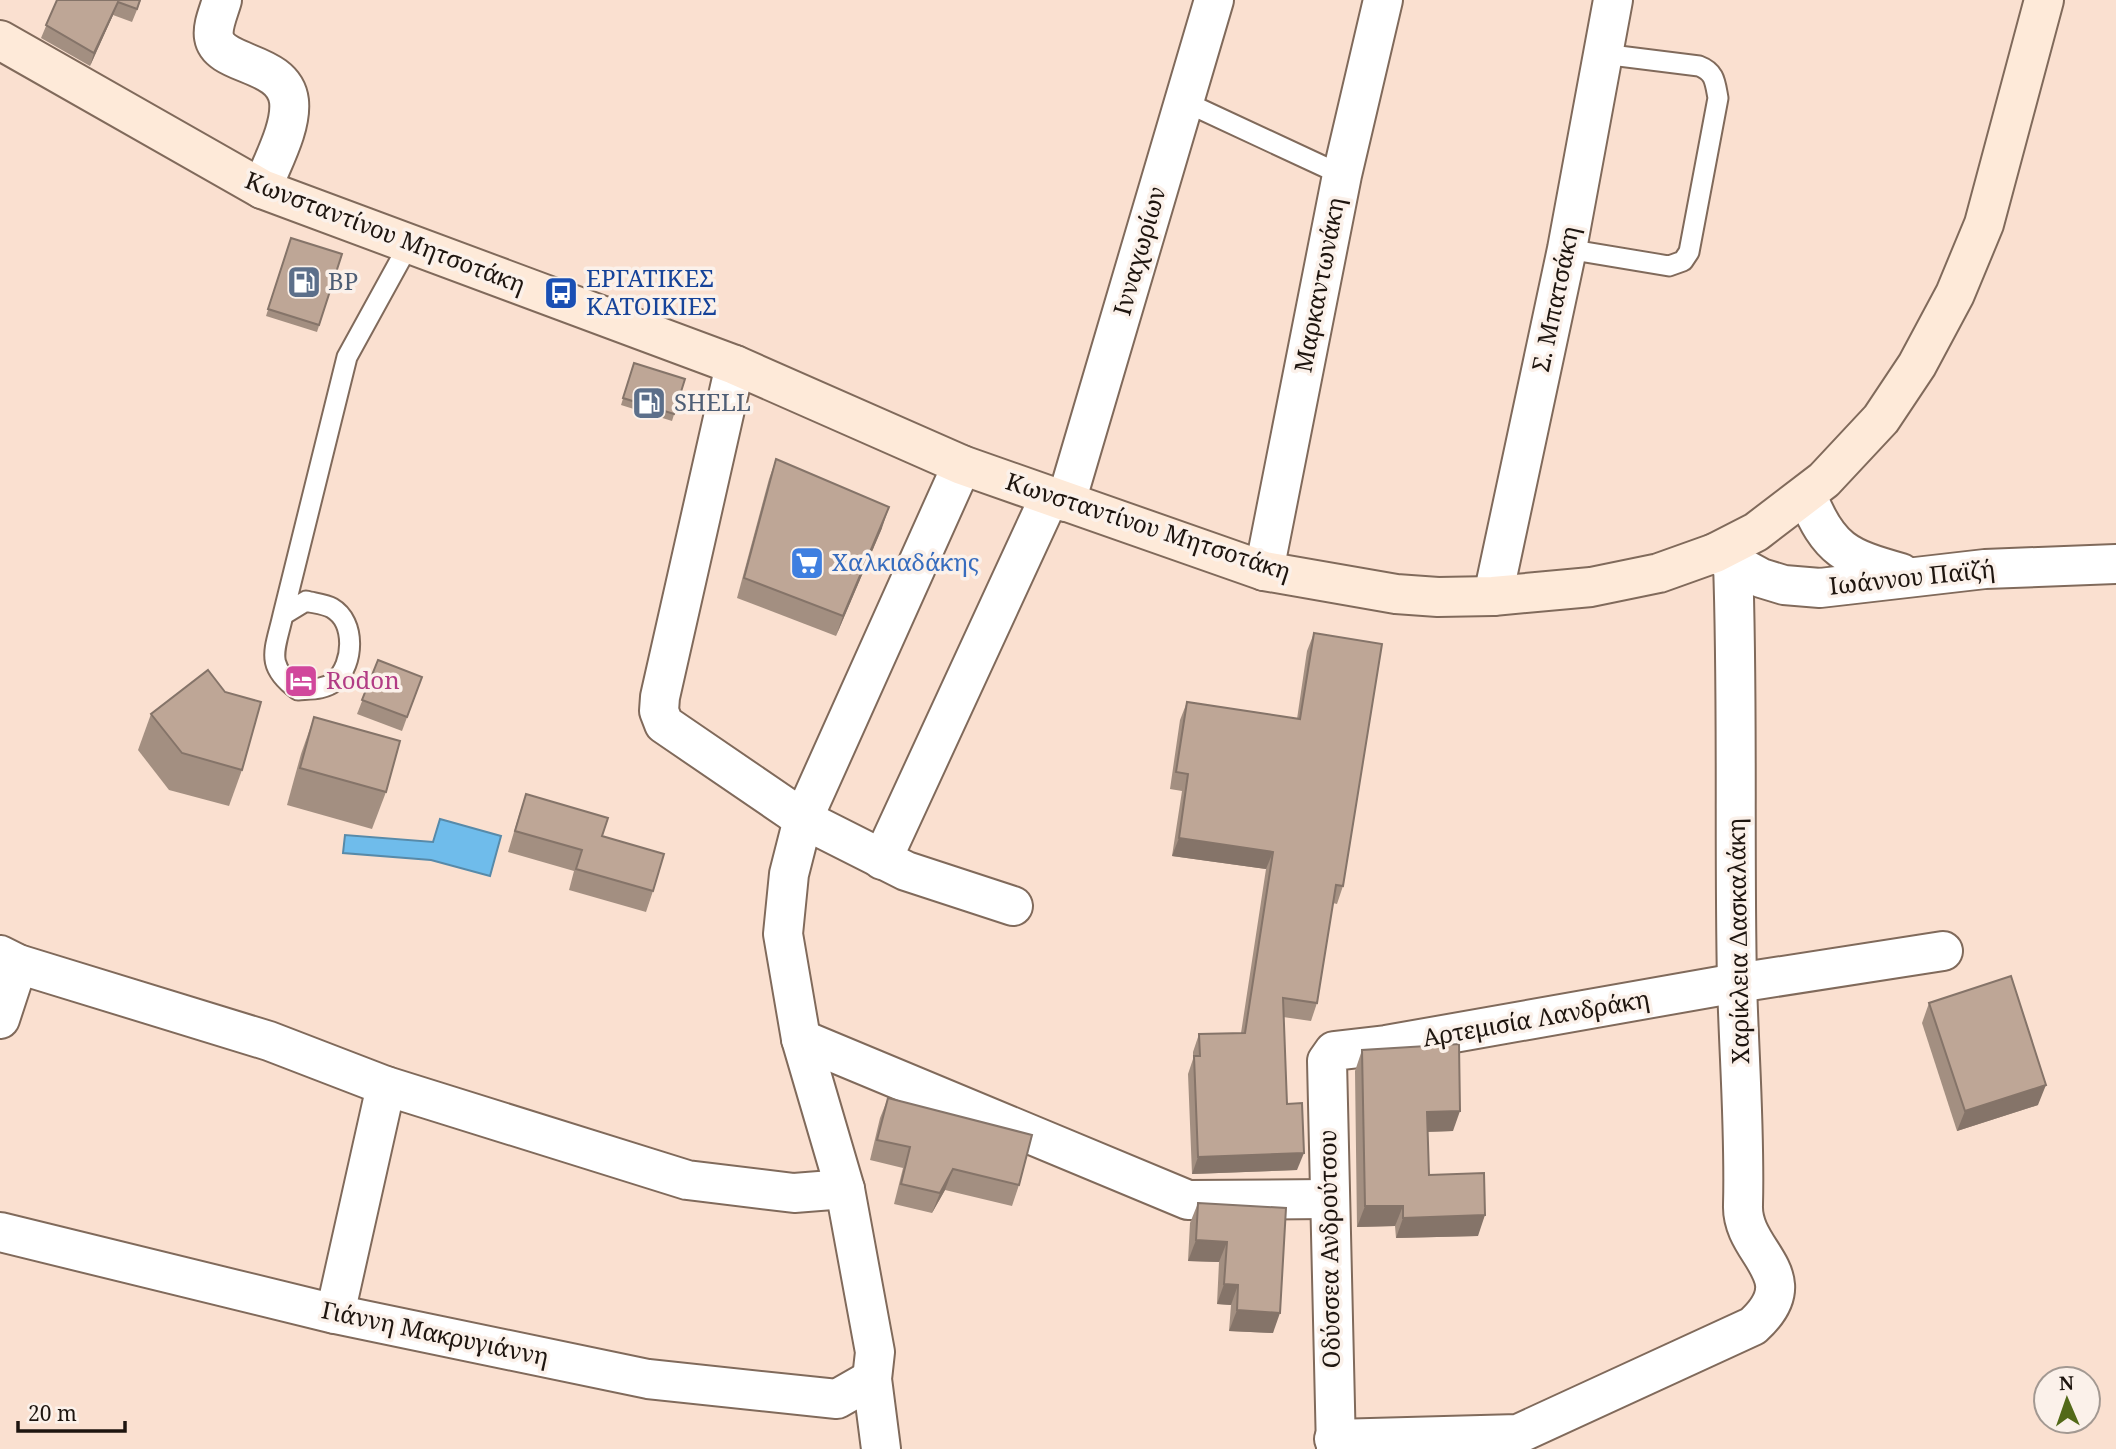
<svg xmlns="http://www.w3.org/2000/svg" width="2116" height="1449" viewBox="0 0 2116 1449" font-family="'Noto Serif',serif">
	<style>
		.water { fill: #6fbceb; stroke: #578aa9; stroke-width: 2 }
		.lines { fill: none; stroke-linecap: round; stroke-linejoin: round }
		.lane-casing { stroke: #806a5b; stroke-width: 23 }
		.street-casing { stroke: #806a5b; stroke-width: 42 }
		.secondary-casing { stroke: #806a5b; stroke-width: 42 }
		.lane { stroke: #fff; stroke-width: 19 }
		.street { stroke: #fff; stroke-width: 38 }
		.secondary { stroke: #feead9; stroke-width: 38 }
		.wall { fill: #a38f81 }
		.shaded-wall { fill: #857469 }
		.building { fill: #bea696; stroke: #857469; stroke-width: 2 }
		.labels { text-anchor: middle; stroke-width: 7; stroke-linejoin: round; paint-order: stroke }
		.street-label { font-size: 24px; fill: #1e150f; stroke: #fbf1ea }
		.transit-label { font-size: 24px; fill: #164399; stroke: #fbf1ea; text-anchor: start }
		.service-label { font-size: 24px; fill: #4e5e75; stroke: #fbf1ea; text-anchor: start }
		.shop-label { font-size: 24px; fill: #366cbe; stroke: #fbf1ea; text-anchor: start }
		.hotel-label { font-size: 24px; fill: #b23c85; stroke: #fbf1ea; text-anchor: start }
	</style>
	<rect width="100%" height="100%" fill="#fae0d0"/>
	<polygon class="water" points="440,819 501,836 490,876 431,860 343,853 345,835 433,842"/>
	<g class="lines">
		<g class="lane-casing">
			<g id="lane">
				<polyline points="1183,101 1342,175"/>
				<path d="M1567,249l102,17 14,-5 6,-9 29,-154c-3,-16 -3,-26 -19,-32l-96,-12"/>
				<path d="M283,615l23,-14c7,2 19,3 26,7 24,14 22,56 3,73 -10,9 -25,8 -37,9 -34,-25 -23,-39 -15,-75l64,-258 61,-111"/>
			</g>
		</g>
		<g class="street-casing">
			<g id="street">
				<path d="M222,0c-3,11 -10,26 -8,37 5,30 70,23 75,64 3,27 -18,63 -27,88"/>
				<polyline points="735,365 660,697 659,711 664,724 803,819 906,871 1013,906"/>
				<path d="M1807,495c21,55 40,63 94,78"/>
				<polyline points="1066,502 1214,0"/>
				<polyline points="1715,553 1761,578 1784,585 1820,588 1985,569 2116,564"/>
				<polyline points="1264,571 1342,175 1383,0"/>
				<polyline points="1493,596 1567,249 1613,0"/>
				<polyline points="882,860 1050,496"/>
				<polyline points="0,955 18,964 269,1041 386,1086 687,1180 794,1193 845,1189"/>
				<polyline points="0,1019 18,964"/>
				<polyline points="801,1039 1188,1200 1328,1199"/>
				<polyline points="0,1232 335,1314 648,1379 837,1399 872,1379"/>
				<polyline points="335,1314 386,1086"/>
				<path d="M1334,1439l184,-5 235,-108c56,-51 -12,-72 -10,-121 2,-75 -4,-148 -6,-223 -3,-139 1,-279 -4,-419"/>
				<polyline points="881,1449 872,1379 875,1352 845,1189 801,1039 783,934 789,874 803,819 962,465"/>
				<polyline points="1336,1449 1327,1061 1334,1051 1386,1045 1737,983 1943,951"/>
			</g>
		</g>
		<g class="secondary-casing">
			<polyline id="secondary" points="0,40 262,189 735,365 962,465 1264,571 1396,594 1438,597 1493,596 1591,587 1659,573 1715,553 1756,532 1824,480 1881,419 1917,365 1955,294 1984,224 2044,0"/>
		</g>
		<use href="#lane" class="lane"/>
		<use href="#street" class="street"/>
		<use href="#secondary" class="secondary"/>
	</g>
	<g class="wall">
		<polygon points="57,0 141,0 132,22 113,15 90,66 41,38"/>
		<polygon points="291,238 342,254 317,332 266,316"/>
		<polygon points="634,363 685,379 672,421 621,405"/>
		<polygon points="776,459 882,528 836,636 737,598 769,479"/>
		<polygon points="1314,633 1343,886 1337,904 1333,903 1317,1003 1311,1021 1283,1017 1287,1104 1297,1170 1192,1174 1188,1074 1193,1059 1193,1052 1199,1034 1241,1033 1266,869 1172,856 1182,791 1170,789 1180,720 1187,702 1297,719 1307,651"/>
		<polygon points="378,660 422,677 402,731 357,714"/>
		<polygon points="151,714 242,770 229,806 169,790 138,750"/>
		<polygon points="314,717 386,792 372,829 287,805 301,754"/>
		<polygon points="526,794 602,836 653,891 646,912 569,890 574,871 508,852 519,815"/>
		<polygon points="1929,1003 2038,1105 1957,1131 1922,1023"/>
		<polygon points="1362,1050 1453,1131 1428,1132 1429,1175 1478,1236 1396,1238 1395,1226 1357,1227 1355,1071"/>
		<polygon points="888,1098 1019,1185 1012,1206 945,1190 932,1213 894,1204 903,1168 870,1160 880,1118"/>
		<polygon points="1198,1203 1286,1208 1273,1333 1229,1331 1231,1305 1217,1304 1219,1262 1188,1261 1190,1223"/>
	</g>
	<g class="shaded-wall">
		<polygon points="118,2 113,15 90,66 94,53"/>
		<polygon points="889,507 882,528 836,636 843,616"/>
		<polygon points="1179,838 1273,852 1266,869 1172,856"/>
		<polygon points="2046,1085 2038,1105 1957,1131 1965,1111"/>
		<polygon points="1460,1111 1453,1131 1420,1132 1427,1112"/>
		<polygon points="1304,1153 1297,1170 1192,1174 1198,1157"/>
		<polygon points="953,1169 945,1190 932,1213 940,1193"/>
		<polygon points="1365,1206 1403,1206 1395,1226 1357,1227"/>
		<polygon points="1485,1215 1478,1236 1396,1238 1403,1218"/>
		<polygon points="1196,1240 1227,1242 1219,1262 1188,1261"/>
		<polygon points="1224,1284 1238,1285 1231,1305 1217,1304"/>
		<polygon points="1237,1310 1280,1313 1273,1333 1229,1331"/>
	</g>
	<g class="building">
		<polygon points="57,0 140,0 137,9 118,2 94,53 46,25"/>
		<polygon points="291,238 342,254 319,325 268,309"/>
		<polygon points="634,363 685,379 674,414 623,398"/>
		<polygon points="776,459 889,507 843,616 744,578"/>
		<polygon points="1314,633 1382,644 1343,886 1336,885 1317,1003 1283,998 1287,1104 1302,1103 1304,1153 1198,1157 1194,1056 1200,1056 1199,1034 1245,1033 1273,852 1179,838 1188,774 1176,772 1187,702 1300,719"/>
		<polygon points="378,660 422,677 407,717 362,700"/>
		<polygon points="208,670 225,692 261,702 242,770 182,753 151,714"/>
		<polygon points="314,717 400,741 386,792 300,768"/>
		<polygon points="526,794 608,818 602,836 664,854 653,891 576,869 582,850 515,831"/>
		<polygon points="2011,976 2046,1085 1965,1111 1929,1003"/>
		<polygon points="1459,1044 1460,1111 1427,1112 1429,1175 1484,1173 1485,1215 1403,1218 1403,1206 1365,1206 1362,1050"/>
		<polygon points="888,1098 1032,1135 1019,1185 953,1169 940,1193 901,1184 910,1147 877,1140"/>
		<polygon points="1198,1203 1286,1208 1280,1313 1237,1310 1238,1285 1224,1284 1227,1242 1196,1240"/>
	</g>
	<defs>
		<g id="fuel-square" transform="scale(1.75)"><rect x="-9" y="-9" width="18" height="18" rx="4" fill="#5c6f8a" stroke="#fbf1ea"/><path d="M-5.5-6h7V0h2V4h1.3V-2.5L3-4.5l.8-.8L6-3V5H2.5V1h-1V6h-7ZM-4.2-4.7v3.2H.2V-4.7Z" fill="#fff"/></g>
		<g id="bus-square" transform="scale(1.75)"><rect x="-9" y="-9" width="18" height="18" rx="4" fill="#1a4fb4" stroke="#fbf1ea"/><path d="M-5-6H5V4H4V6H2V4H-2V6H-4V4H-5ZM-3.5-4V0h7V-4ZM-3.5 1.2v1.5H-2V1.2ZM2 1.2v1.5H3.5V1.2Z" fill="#fff"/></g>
		<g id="supermarket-square" transform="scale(1.75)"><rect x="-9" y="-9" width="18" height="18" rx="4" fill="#3f7fe0" stroke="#fbf1ea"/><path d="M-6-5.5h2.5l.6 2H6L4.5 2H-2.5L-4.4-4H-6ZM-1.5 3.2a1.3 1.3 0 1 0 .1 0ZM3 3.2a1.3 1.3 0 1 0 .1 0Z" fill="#fff"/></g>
		<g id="hotel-square" transform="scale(1.75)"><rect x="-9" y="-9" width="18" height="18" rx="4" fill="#d1479c" stroke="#fbf1ea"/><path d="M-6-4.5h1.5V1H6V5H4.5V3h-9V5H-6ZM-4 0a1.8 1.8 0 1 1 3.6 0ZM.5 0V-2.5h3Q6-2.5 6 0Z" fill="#fff"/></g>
	</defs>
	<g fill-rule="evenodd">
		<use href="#fuel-square" x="304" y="282"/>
		<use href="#bus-square" x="561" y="293"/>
		<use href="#fuel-square" x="649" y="403"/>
		<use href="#supermarket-square" x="807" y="563"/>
		<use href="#hotel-square" x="301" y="681"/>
	</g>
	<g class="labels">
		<g class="street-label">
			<text transform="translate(385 233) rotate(21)" y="8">Κωνσταντίνου Μητσοτάκη</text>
			<text transform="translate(1140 251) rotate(-74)" y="8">Ινναχωρίων</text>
			<text transform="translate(1320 285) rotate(-79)" y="8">Μαρκαντωνάκη</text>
			<text transform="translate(1556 299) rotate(-78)" y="8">Σ. Μπατσάκη</text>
			<text transform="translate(1148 527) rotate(18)" y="8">Κωνσταντίνου Μητσοτάκη</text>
			<text transform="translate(1912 578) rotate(-6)" y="8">Ιωάννου Παϊζή</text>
			<text transform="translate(1739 941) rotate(-91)" y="8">Χαρίκλεια Δασκαλάκη</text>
			<text transform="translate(1536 1019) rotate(-10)" y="8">Αρτεμισία Λανδράκη</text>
			<text transform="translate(1330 1249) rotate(-91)" y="8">Οδύσσεα Ανδρούτσου</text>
			<text transform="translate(435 1334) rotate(12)" y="8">Γιάννη Μακρυγιάννη</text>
		</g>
		<g class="transit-label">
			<text x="586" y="287">ΕΡΓΑΤΙΚΕΣ<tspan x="586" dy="28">ΚΑΤΟΙΚΙΕΣ</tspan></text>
		</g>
		<g class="service-label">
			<text x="328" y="290">BP</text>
			<text x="674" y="411">SHELL</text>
		</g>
		<g class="shop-label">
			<text x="832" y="571">Χαλκιαδάκης</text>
		</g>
		<g class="hotel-label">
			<text x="326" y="689">Rodon</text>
		</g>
	</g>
	<g transform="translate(2067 1400) rotate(358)"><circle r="33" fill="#fbf1ea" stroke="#a39992" stroke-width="2"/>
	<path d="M0-5L12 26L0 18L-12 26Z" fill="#526918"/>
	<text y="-10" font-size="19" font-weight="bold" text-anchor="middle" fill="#1e150f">N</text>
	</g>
	<path d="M18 1421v10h107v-10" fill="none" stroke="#1e150f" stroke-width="3.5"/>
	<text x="28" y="1421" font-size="21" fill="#1e150f" stroke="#fbf1ea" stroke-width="5" paint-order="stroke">20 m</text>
</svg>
